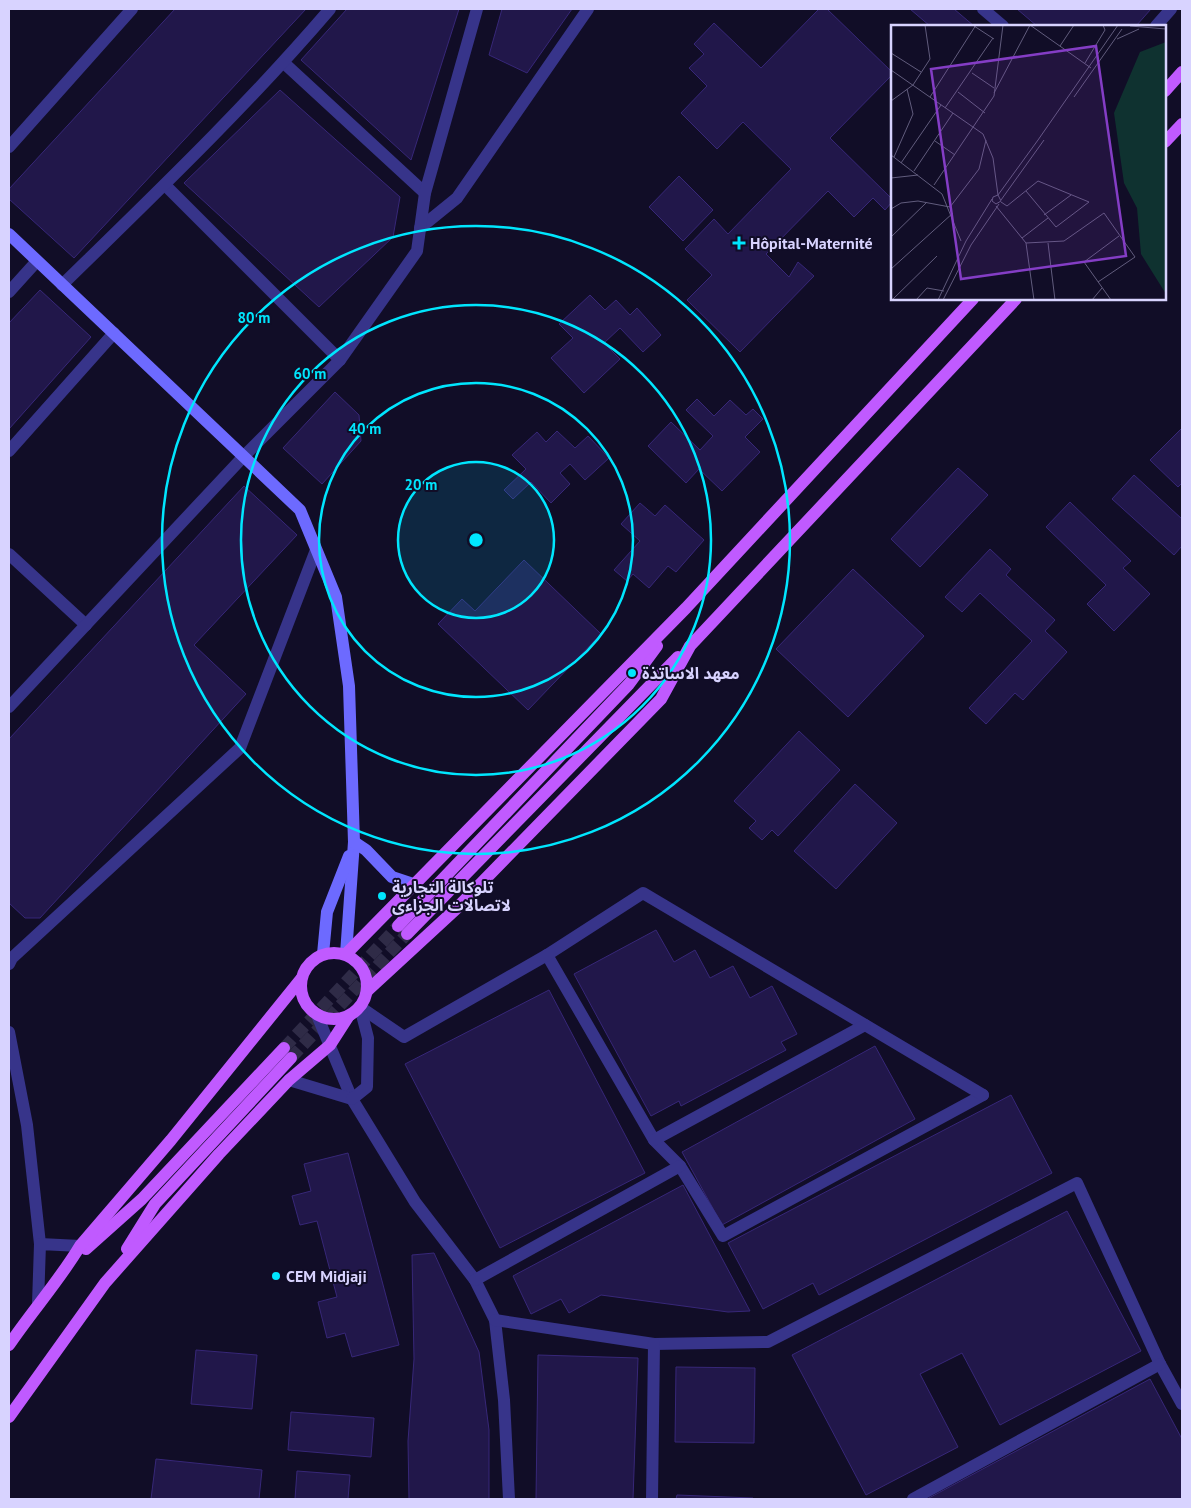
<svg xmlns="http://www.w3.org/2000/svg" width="1191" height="1508" viewBox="0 0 1191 1508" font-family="'PT Sans','Noto Sans Arabic',sans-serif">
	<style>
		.building { fill: #21174a; stroke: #372778 }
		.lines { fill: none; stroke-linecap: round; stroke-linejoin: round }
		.primary-tunnel { stroke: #2f2b47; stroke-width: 12; stroke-dasharray: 12 6; stroke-linecap: butt }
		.street { stroke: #37348a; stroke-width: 12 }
		.secondary { stroke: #6d6aff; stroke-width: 12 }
		.primary { stroke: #c05aff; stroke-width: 12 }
		.ring { fill: none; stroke: #00e6fe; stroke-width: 2.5 }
		.poi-dot { fill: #00e6fe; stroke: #110d27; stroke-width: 2 }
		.labels { text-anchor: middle; stroke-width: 4; stroke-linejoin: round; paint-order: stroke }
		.poi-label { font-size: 16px; font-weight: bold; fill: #d8d3ff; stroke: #110d27; text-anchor: start }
		.inset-road { fill: none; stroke: #615c7d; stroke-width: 1 }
		.view { fill: #843dc5; fill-opacity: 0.15; stroke: #843dc5; stroke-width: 2.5 }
		.inset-edge { fill: none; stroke: #d8d3ff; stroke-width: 2.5 }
		.centre { fill: #00e6fe; stroke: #110d27; stroke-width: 2.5 }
		.ring-label { font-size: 15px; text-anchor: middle; font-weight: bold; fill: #00e6fe; stroke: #110d27; stroke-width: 4; stroke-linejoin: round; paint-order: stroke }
	</style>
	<rect width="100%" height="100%" fill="#110d27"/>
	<g class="building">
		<polygon points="175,9 306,9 74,258 9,199 9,189"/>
		<polygon points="347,9 459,9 411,160 301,60"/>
		<polygon points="502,9 572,9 527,73 489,55"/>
		<polygon points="819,9 827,9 892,72 892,75 830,138 892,199 892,202 885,210 873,198 854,217 828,191 766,254 789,277 798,262 814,276 740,352 687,300 712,275 685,249 714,219 728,234 791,169 743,122 717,149 681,113 707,86 689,68 704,54 694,44 714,23 761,68"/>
		<polygon points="910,9 954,9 974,26 930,26"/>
		<polygon points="1017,9 1151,9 1136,26 1037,26"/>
		<polygon points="280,90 400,197 393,237 319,307 184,183"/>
		<polygon points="679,176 713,210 683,241 649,207"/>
		<polygon points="40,290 91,337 9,429 9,323"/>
		<polygon points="590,295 605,310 616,300 630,315 637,308 661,335 643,352 620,328 604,343 620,359 584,393 551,358 573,338 559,324"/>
		<polygon points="335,392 359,415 361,441 322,484 283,448"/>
		<polygon points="697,399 714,416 730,400 746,415 753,409 763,419 745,437 760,452 722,491 699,469 686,483 648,446 671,422 700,450 713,436 686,410"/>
		<polygon points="1182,428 1182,483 1178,487 1150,460"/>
		<polygon points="557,431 575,448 588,436 609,458 585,480 570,464 560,473 570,484 551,503 531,482 513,499 504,490 526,469 512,455 537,432 546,442"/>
		<polygon points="958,468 988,495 920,567 891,539"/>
		<polygon points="1134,475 1182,519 1182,546 1174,555 1112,499"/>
		<polygon points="244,486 297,535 194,645 246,694 40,918 25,918 9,903 9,739"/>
		<polygon points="1070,502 1131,561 1123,568 1150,594 1114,631 1087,604 1106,585 1046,527"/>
		<polygon points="640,503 655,516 665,505 704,540 676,572 668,566 649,588 633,574 627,581 614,570 640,541 621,524"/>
		<polygon points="990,549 1011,569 1006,575 1055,620 1045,631 1067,652 1023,700 1015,693 986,724 969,708 1032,641 980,593 962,612 945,597"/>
		<polygon points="524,560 601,634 528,710 438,624 462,599 475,611"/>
		<polygon points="853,569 924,636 848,717 776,649"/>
		<polygon points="799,731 840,770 778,836 772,830 762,840 749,828 756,821 734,801"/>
		<polygon points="855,784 897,823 836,889 794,851"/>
		<polygon points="656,930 674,962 695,950 710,978 733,966 750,998 772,986 797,1034 781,1042 786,1050 681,1106 679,1101 651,1116 574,974"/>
		<polygon points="549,990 645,1173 500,1248 405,1064"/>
		<polygon points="875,1046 915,1119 722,1225 682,1152"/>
		<polygon points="1011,1095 1052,1173 819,1295 813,1283 763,1309 728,1243"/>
		<polygon points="348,1153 399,1345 352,1357 345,1333 327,1338 318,1302 337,1297 317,1221 300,1225 292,1196 311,1191 304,1164"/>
		<polygon points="683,1185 750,1311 728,1312 601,1295 569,1313 561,1299 531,1314 513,1276"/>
		<polygon points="1067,1211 1141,1351 1000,1425 962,1353 920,1374 958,1447 866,1495 792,1355"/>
		<polygon points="434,1253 479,1352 489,1430 489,1499 409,1499 408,1441 414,1359 412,1255"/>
		<polygon points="196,1350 257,1355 252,1409 191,1404"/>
		<polygon points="538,1355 638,1358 633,1499 536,1499"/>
		<polygon points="676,1367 755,1368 754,1443 675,1442"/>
		<polygon points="1150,1379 1182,1439 1182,1499 927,1499"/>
		<polygon points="291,1412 374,1418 371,1457 288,1450"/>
		<polygon points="156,1459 262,1470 259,1499 151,1499"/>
		<polygon points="297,1471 350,1475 348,1499 295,1499"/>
		<polygon points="677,1495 753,1498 753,1499 676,1499"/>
	</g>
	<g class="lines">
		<g class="primary-tunnel">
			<polyline points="284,1048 398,926"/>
			<polyline points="291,1058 407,934"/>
		</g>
		<g class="street">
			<polyline points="983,9 1003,26"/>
			<polyline points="1156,26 1171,9"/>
			<polyline points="284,63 425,193"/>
			<polyline points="9,147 132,9"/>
			<polyline points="165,185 340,360"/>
			<polyline points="420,228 457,198 588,9"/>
			<path d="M62,285c92,-90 185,-179 268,-276"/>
			<polyline points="9,292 37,261"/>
			<polyline points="9,451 114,333"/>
			<polyline points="9,554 86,625"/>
			<polyline points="9,707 244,456 340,360 417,251 425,193 477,9"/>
			<polyline points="547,955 654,1140 680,1166 723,1236 983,1095"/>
			<polyline points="9,964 12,958 240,748 316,550"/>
			<polyline points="360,1007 404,1037 547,955 643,893 983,1095"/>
			<polyline points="317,1015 352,1099 415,1202 475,1280 495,1320 504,1400 509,1499"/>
			<polyline points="9,1032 27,1125 40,1244"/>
			<polyline points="289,1080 352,1099"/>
			<polyline points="352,1099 367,1087 368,1038 360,1007"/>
			<polyline points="654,1140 865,1025"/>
			<polyline points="475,1280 680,1166"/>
			<polyline points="38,1304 40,1244 80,1246"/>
			<polyline points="495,1320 654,1344 768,1342 1077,1183 1160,1364 1182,1404"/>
			<polyline points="652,1499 654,1344"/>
			<polyline points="913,1499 1160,1364"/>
		</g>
		<g class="secondary">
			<polyline points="9,234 300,510 336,597 349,686 354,842 346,954"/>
			<polyline points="354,842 366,850 392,877 413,884"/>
			<polyline points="323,954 327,912 349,856"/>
		</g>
		<g class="primary">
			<polyline points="1165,91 1182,72"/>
			<polyline points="1165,142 1182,124"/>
			<polyline points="398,926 629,684 657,646"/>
			<polyline points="407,934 678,657"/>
			<circle cx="334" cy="986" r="33"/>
			<polyline points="346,954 686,608 973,299"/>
			<polyline points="368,990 457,908 661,699 690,646 1016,299"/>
			<polyline points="86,1249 142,1199 284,1048"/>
			<polyline points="127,1249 155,1204 291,1058"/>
			<path d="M9,1345c23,-34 50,-64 71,-99l91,-106 130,-161"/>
			<polyline points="9,1417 105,1283 219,1154 289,1080 330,1045 348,1017"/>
		</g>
	</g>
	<circle cx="476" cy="540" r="78" fill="#00e6fe" fill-opacity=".12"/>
	<g class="ring">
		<circle cx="476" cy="540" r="78"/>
		<circle cx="476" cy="540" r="157"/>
		<circle cx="476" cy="540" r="235"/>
		<circle cx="476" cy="540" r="314"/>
	</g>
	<g class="poi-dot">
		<path d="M736.5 235.5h5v5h5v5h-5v5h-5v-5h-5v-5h5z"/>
		<circle cx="632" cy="673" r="5"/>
		<circle cx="382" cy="896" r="5"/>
		<circle cx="276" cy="1276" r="5"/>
	</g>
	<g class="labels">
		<g class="poi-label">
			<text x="750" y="249">Hôpital-Maternité</text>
			<text x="642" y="679">معهد الاساتذة</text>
			<text x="392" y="893">تلوكالة التجارية<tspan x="392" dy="18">لاتصالات الجزاءى</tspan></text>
			<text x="286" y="1282">CEM Midjaji</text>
		</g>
	</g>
	<g transform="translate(891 25)">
		<rect width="275" height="275" fill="#110d27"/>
		<path d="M275,17v252l-25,-40 -4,-46 -13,-25 -10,-70 26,-61z" fill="#0f3230"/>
		<path class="inset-road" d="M139,0l61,43M83,1l20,13M239,1l36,3M226,14l22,-10M169,21l14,-21M0,28l30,19M194,38l20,-33 -2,-5M0,45l92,64 10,24 5,37M81,48l22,15M67,67l27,21M103,68l36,-68M39,72l46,-72M183,72l48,-68M0,76l22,-16 17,-26 -5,-34M54,83l48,-70M44,116l20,14M0,130l51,39 19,47M3,132l19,-43 -6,-25M10,138l40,-58M23,146l39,-58M0,153l27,-3M43,160l60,-89 9,-71M135,166l30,36 33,-25M107,170l3,6 -5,3 -4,-3 1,-4 5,-2 40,-55 80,-115M110,175l43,-60M110,177l6,4 31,-25 51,21M105,181l30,37 8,57M0,184l10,-6 17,-2 32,6 29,-38 7,-29M153,190l27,-20M0,212l36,-35M131,213l26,-20M135,218l38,-2 40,-28 31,44 -37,25M157,218l7,57M0,244l62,-56M1,275l45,-44M25,275l11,-12 17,3M47,275l28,-59 26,-42M52,275l28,-55 28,-41M201,275l10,-12M220,275l-27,-38 35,-26"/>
		<path class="view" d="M205,21l30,210 -165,23 -30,-210z"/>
		<rect width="275" height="275" class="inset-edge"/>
	</g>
	<circle cx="476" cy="540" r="8" class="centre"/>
	<g class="ring-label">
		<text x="254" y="323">80 m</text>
		<text x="310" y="379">60 m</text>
		<text x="365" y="434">40 m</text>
		<text x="421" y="490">20 m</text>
	</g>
	<rect width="1191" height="1508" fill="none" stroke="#d8d3ff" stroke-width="20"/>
</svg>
